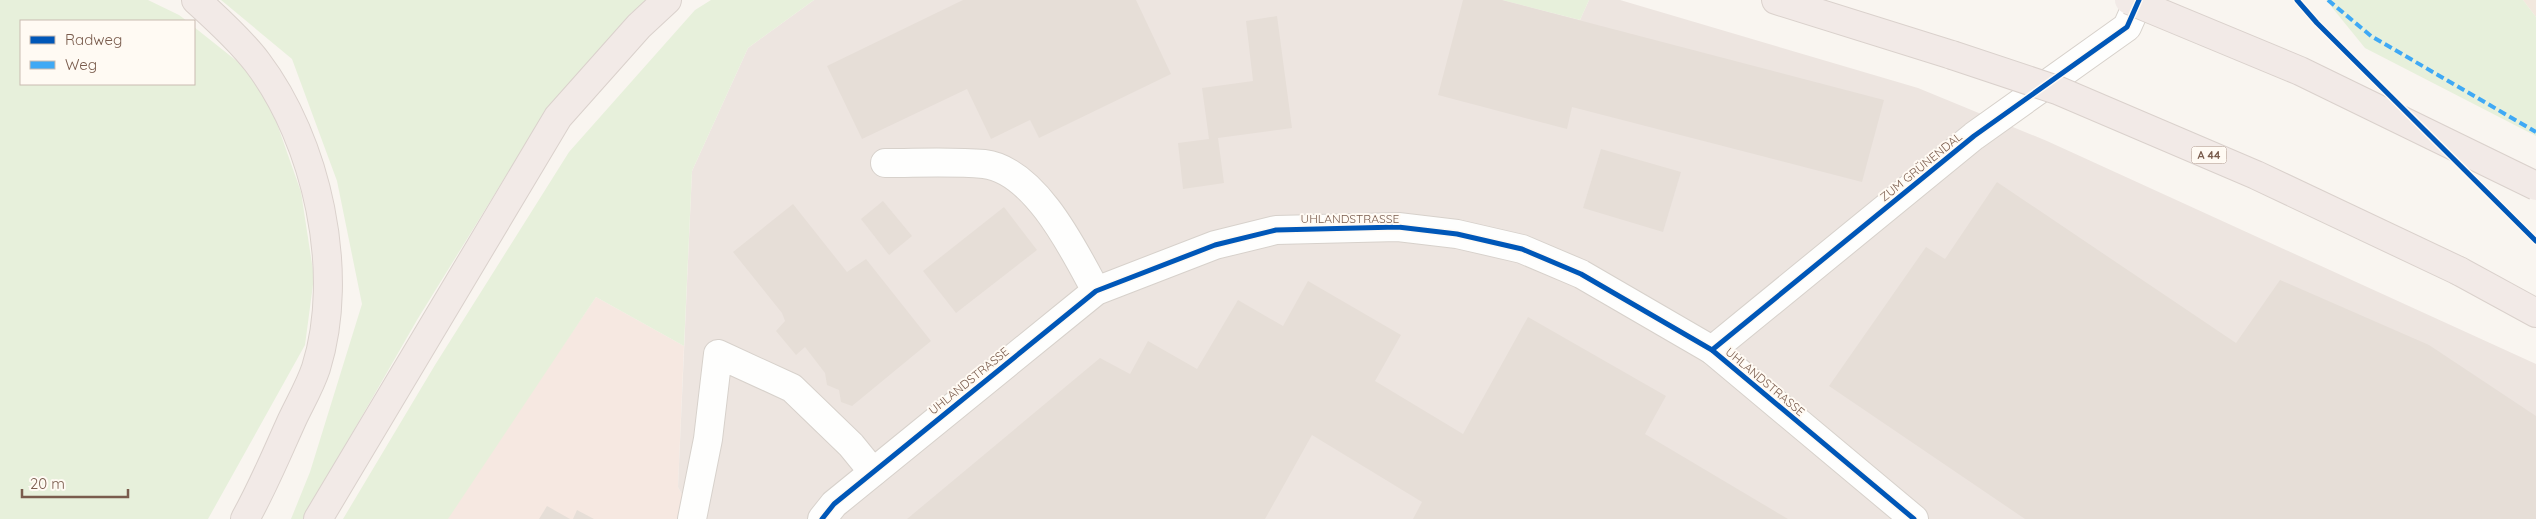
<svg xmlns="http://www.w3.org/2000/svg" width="2536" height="519" viewBox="0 0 2536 519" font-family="Quicksand,sans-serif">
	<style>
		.residential { fill: #f2e8de }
		.commercial { fill: #f6e8e1 }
		.industrial { fill: #ede5e0 }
		.green { fill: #e7f0db }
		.building { fill: #e6ded7 }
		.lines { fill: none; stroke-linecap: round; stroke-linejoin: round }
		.minor-casing { stroke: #d7d1cb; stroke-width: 30 }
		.highway-casing { stroke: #dad1cc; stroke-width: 30 }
		.minor { stroke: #fefefd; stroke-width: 28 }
		.highway { stroke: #f2eae7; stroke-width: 28 }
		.highway-bridge-casing { stroke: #dad1cc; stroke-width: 30; stroke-linecap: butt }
		.highway-bridge { stroke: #f2eae7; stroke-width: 28 }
		.quiet { stroke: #3fa9f5; stroke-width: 4; stroke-dasharray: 8 4; stroke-linecap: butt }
		.cycleway-casing { stroke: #fffaf3; stroke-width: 8 }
		.cycleway { stroke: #0057b8; stroke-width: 5 }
		.labels { text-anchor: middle; stroke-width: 4; stroke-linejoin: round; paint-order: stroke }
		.shield { fill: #fffaf3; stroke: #a28b7f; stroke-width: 1 }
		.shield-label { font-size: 11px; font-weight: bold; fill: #7a5c4d }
		.street-label { font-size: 12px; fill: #7a5c4d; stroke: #fffaf3 }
	</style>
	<rect width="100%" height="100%" fill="#f9f5f0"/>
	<polygon class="residential" points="2523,0 2536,0 2536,17"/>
	<polygon class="commercial" points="596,297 684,346 678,487 695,519 445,519"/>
	<polygon class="industrial" points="814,0 1502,0 1580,20 1589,0 1620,0 1918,88 2047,141 2536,364 2536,519 695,519 678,487 692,171 748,48"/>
	<g class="green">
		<polygon points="0,0 148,0 179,15 187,21 21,21 21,84 194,84 194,27 262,81 301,192 314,277 305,345 208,519 0,519"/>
		<polygon points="221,0 648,0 631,13 546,111 417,320 303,519 291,519 310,472 362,304 337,181 292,59"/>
		<polygon points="711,0 814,0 748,48 692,171 684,346 596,297 448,519 343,519 435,365 569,152 695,10"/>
		<polygon points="1502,0 1589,0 1580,20"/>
		<polygon points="2326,0 2523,0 2536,17 2536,136 2365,48"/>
	</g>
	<g class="building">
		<polygon points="963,0 1136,0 1171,74 1039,138 1030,120 991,139 967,89 862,139 827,66"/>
		<polygon points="1463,0 1502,0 1884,100 1862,182 1572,107 1567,129 1438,95"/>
		<polygon points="1277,16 1292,128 1218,138 1224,183 1183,189 1178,143 1209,139 1202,88 1253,81 1246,21"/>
		<polygon points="1601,149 1681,172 1663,232 1583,208"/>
		<polygon points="1997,182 2236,343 2280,280 2429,345 2536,416 2536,519 2025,519 1829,386 1926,247 1945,259"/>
		<polygon points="883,201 912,236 889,255 861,219"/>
		<polygon points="793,204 847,272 866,259 931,341 852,406 841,402 839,390 827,385 825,373 805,347 796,355 776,331 785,321 782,313 733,252"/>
		<polygon points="1004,207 1037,250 956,313 923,271"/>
		<polygon points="1308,281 1401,335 1375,381 1463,434 1528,317 1666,396 1645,434 1788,519 1413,519 1422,502 1312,435 1265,519 907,519 1100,358 1130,374 1148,341 1197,369 1238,300 1283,326"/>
		<polygon points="547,506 570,519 539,519"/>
		<polygon points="577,510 594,519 573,519"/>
	</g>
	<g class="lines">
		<g class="minor-casing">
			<g id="minor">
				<path d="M885,163c32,0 67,-2 99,1 51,6 90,86 112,127"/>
				<polyline points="1712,350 1974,136 2127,27 2139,0"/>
				<polyline points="692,519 708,439 718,354 792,388 851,445 873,472"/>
				<polyline points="822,519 834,504 1096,291 1215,245 1276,230 1398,227 1457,234 1522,249 1581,274 1712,350 1914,519"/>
			</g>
		</g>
		<g class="highway-casing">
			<g id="highway">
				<path d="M196,0c20,18 45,41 61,62 60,79 89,210 59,306 -6,18 -16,35 -24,52 -15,33 -29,67 -47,99"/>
				<polyline points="1776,0 1952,55"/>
				<polyline points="2459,271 2536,313"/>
				<polyline points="318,519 558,117 639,26 667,0"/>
			</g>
		</g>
		<use href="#minor" class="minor"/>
		<use href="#highway" class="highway"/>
		<g class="highway-bridge-casing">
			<g id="highway-bridge">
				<polyline points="2129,0 2300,71 2536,186"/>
				<polyline points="1952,55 2057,90 2256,175 2459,271"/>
			</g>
		</g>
		<use href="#highway-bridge" class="highway-bridge"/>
		<polyline class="quiet" points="2328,0 2371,36 2536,132"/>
		<g class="cycleway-casing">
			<g id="cycleway">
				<polyline points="2297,0 2317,23 2536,241"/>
				<polyline points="1712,350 1974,136 2127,27 2139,0"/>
				<polyline points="822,519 834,504 1096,291 1215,245 1276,230 1398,227 1457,234 1522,249 1581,274 1712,350 1914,519"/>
			</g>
		</g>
		<use href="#cycleway" class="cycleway"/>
	</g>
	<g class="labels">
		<rect class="shield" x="2191.5" y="146.5" width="35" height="17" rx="4"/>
		<g class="shield-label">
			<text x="2209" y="159">A 44</text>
		</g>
		<g class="street-label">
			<text transform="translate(1921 167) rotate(-39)" y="4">ZUM GRÜNENDAL</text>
			<text x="1350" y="223">UHLANDSTRASSE</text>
			<text transform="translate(969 381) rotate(-39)" y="4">UHLANDSTRASSE</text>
			<text transform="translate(1765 382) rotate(40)" y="4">UHLANDSTRASSE</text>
		</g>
	</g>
	<rect x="20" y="20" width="175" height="65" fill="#fffaf3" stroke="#cabbb1"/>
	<rect x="30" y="36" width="25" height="8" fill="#0057b8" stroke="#cabbb1"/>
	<text x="65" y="45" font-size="15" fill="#7a5c4d">Radweg</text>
	<rect x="30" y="61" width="25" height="8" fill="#3fa9f5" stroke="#cabbb1"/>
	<text x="65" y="70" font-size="15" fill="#7a5c4d">Weg</text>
	<path d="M22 489v8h106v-8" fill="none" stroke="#7a5c4d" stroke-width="2.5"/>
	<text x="30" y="489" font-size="15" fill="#7a5c4d" stroke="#fffaf3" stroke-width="4" paint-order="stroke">20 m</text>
</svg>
